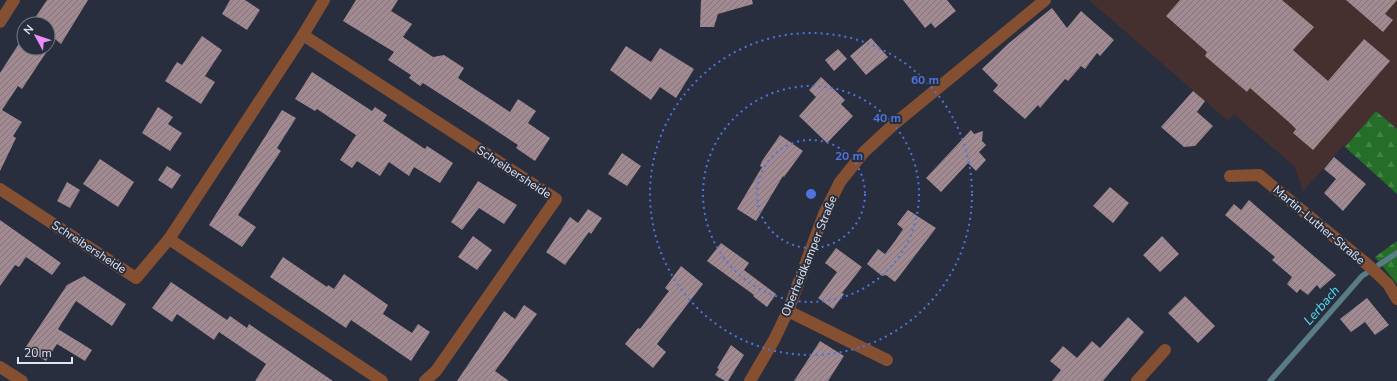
<svg xmlns="http://www.w3.org/2000/svg" width="1397" height="381" viewBox="0 0 1397 381" font-family="'Nunito Sans',sans-serif">
	<style>
		.education { fill: #45302f }
		.forest { fill: url(#forest-firs) }
		.lines { fill: none; stroke-linecap: round; stroke-linejoin: round }
		.stream { stroke: #5b7b85; stroke-width: 5.5 }
		.building { fill: url(#building-hatch) }
		.minor { stroke: #854f32; stroke-width: 12 }
		.ring { fill: none; stroke: #4e74de; stroke-width: 2; stroke-dasharray: 2 4 }
		.labels { text-anchor: middle; stroke-width: 4; stroke-linejoin: round; paint-order: stroke }
		.street-label { font-size: 12px; fill: #e1e5ef; stroke: #282e3d }
		.water-label { font-size: 13px; font-style: italic; fill: #51e1fc; stroke: #282e3d }
		.centre { fill: #4e74de; stroke: #282e3d; stroke-width: 2 }
		.ring-label { font-size: 12px; text-anchor: middle; font-weight: bold; fill: #4e74de; stroke: #282e3d; stroke-width: 4; stroke-linejoin: round; paint-order: stroke }
	</style>
	<defs>
		<pattern id="forest-firs" width="22" height="20" patternUnits="userSpaceOnUse"><rect width="22" height="20" fill="#256e28"/><path d="M5 1l3.5 6h-7zM16 11l3.5 6h-7z" fill="#448348"/></pattern>
		<pattern id="building-hatch" width="6" height="6" patternUnits="userSpaceOnUse"><rect width="6" height="6" fill="#a18a91"/><path d="M-1 1l2-2M0 6l6-6M5 7l2-2" fill="none" stroke="#85757b"/></pattern>
	</defs>
	<rect width="100%" height="100%" fill="#282e3d"/>
	<polygon class="education" points="1089,0 1397,0 1397,129 1376,111 1345,147 1343,146 1303,192 1295,167 1234,114 1228,121"/>
	<g class="forest">
		<polygon points="1376,111 1397,129 1397,194 1345,147"/>
		<polygon points="1397,241 1397,284 1375,257"/>
	</g>
	<g class="lines">
		<polyline class="stream" points="1270,381 1362,276 1397,253"/>
	</g>
	<g class="building">
		<polygon points="47,0 88,0 61,44 55,39 22,89 18,86 2,110 22,122 13,136 16,138 0,171 0,73 20,42 17,40 24,29 24,48 48,48 48,24 31,24"/>
		<polygon points="230,0 245,0 260,10 247,30 222,14"/>
		<polygon points="356,0 398,0 391,11 412,24 403,37 433,57 444,55 464,68 458,78 510,112 518,99 536,111 528,123 550,138 535,161 516,148 518,145 468,112 423,83 420,86 409,78 411,75 388,60 394,52 343,21"/>
		<polygon points="701,0 752,0 753,4 718,14 714,27 700,27"/>
		<polygon points="903,0 947,0 956,11 935,28 931,23 925,28"/>
		<polygon points="1180,0 1282,0 1314,27 1293,50 1328,81 1364,39 1390,61 1313,150 1293,133 1296,129 1291,124 1250,88 1247,92 1205,56 1207,52 1166,16"/>
		<polygon points="1346,0 1397,0 1385,14 1393,20 1383,32"/>
		<polygon points="1052,8 1067,28 1081,11 1114,40 1100,56 1097,53 1085,69 1081,66 1068,81 1065,79 1040,108 1038,105 1025,119 993,91 998,85 982,69 1009,43"/>
		<polygon points="202,36 222,50 205,76 215,82 201,104 165,81 177,62 182,65"/>
		<polygon points="871,38 888,57 866,75 850,56"/>
		<polygon points="626,46 651,62 660,48 694,69 676,98 660,87 651,100 610,70"/>
		<polygon points="838,49 847,59 834,71 825,60"/>
		<polygon points="312,72 372,111 375,107 387,115 383,121 425,149 427,146 453,163 440,183 414,167 409,176 389,162 380,176 357,161 352,168 340,160 356,135 317,109 315,111 295,99"/>
		<polygon points="821,77 845,100 841,104 853,116 827,143 799,116 816,97 809,90"/>
		<polygon points="1193,91 1205,101 1197,112 1213,126 1195,146 1184,147 1161,127"/>
		<polygon points="158,107 173,117 168,124 182,133 170,151 142,133"/>
		<polygon points="282,110 296,118 277,148 281,151 238,215 256,227 242,247 209,225"/>
		<polygon points="971,130 974,134 983,131 982,141 986,145 979,152 986,160 976,171 968,163 941,192 926,178"/>
		<polygon points="780,135 803,151 784,177 783,176 756,221 737,209 762,167 760,166 762,161"/>
		<polygon points="622,153 641,166 627,186 608,174"/>
		<polygon points="1334,157 1366,184 1343,211 1324,193 1336,179 1324,169"/>
		<polygon points="100,159 134,182 118,207 83,184"/>
		<polygon points="167,166 181,175 172,189 158,180"/>
		<polygon points="478,181 517,205 504,224 479,208 462,230 451,222"/>
		<polygon points="67,182 80,190 70,208 57,201"/>
		<polygon points="1110,187 1129,203 1113,223 1093,206"/>
		<polygon points="1249,200 1308,251 1336,275 1320,289 1317,285 1308,295 1300,289 1297,293 1287,284 1292,277 1272,260 1275,257 1225,215 1234,204 1241,210"/>
		<polygon points="588,209 602,218 591,234 589,232 565,265 546,252 570,217 578,223"/>
		<polygon points="908,210 936,228 895,282 886,275 882,276 867,264 878,249 885,254 895,241 903,229 897,224"/>
		<polygon points="0,220 61,263 52,275 26,257 19,267 15,265 0,286"/>
		<polygon points="473,236 492,250 477,270 458,257"/>
		<polygon points="1162,236 1179,254 1160,272 1143,255"/>
		<polygon points="721,243 749,263 744,270 776,294 767,307 753,296 754,295 707,261"/>
		<polygon points="836,248 862,267 842,293 844,294 833,309 818,298 837,272 825,263"/>
		<polygon points="283,257 327,287 328,285 334,289 344,274 388,305 383,314 412,333 418,324 430,332 411,361 351,320 346,328 270,277"/>
		<polygon points="681,266 703,284 657,344 666,352 653,368 625,344 638,328 640,329 669,291 665,288"/>
		<polygon points="84,276 126,304 112,326 76,301 58,329 92,350 85,361 57,344 46,361 25,348 67,285"/>
		<polygon points="171,282 227,320 230,316 247,328 249,324 333,381 255,381 266,364 219,332 214,340 177,314 172,322 152,308"/>
		<polygon points="1185,296 1215,326 1198,343 1168,313"/>
		<polygon points="1367,298 1389,325 1375,335 1365,322 1351,332 1340,319"/>
		<polygon points="524,305 537,314 495,371 509,381 457,381 504,311 515,319"/>
		<polygon points="1128,317 1144,332 1103,381 1052,381 1061,370 1050,361 1063,346 1077,358 1092,341 1100,348"/>
		<polygon points="820,341 844,356 828,381 794,381"/>
		<polygon points="731,345 744,355 728,381 725,381 715,375 719,369 717,368"/>
	</g>
	<g class="lines">
		<g class="minor">
			<polyline points="324,0 303,35 556,199 436,371 425,381"/>
			<polyline points="0,22 14,0"/>
			<polyline points="1230,176 1259,175 1368,265 1388,284 1397,299"/>
			<polyline points="0,189 136,278 169,239 303,35"/>
			<polyline points="169,239 382,381"/>
			<polyline points="788,311 887,360"/>
			<polyline points="0,367 22,381"/>
			<polyline points="750,381 774,340 788,311 824,214 840,182 864,152 893,125 1045,0"/>
			<polyline points="1137,381 1165,350"/>
		</g>
	</g>
	<g class="ring">
		<circle cx="811" cy="194" r="54"/>
		<circle cx="811" cy="194" r="108"/>
		<circle cx="811" cy="194" r="161"/>
	</g>
	<g class="labels">
		<g class="street-label">
			<text transform="translate(514 172) rotate(33)" y="4">Schreibersheide</text>
			<text transform="translate(1319 225) rotate(40)" y="4">Martin-Luther-Straße</text>
			<text transform="translate(89 247) rotate(33)" y="4">Schreibersheide</text>
			<text transform="translate(809 256) rotate(-68)" y="4">Oberheidkamper Straße</text>
		</g>
		<g class="water-label">
			<text transform="translate(1321 305) rotate(-49)" y="5">Lerbach</text>
		</g>
	</g>
	<circle cx="811" cy="194" r="6" class="centre"/>
	<g class="ring-label">
		<text x="925" y="84">60 m</text>
		<text x="887" y="122">40 m</text>
		<text x="849" y="160">20 m</text>
	</g>
	<g transform="translate(36 36) rotate(310)"><circle r="19" fill="#282e3d" stroke="#727784"/>
	<path d="M0-3L7 15L0 10L-7 15Z" fill="#ee8cf9"/>
	<text y="-6" font-size="11" font-weight="bold" text-anchor="middle" fill="#e1e5ef">N</text>
	</g>
	<path d="M18 357v6h54v-6" fill="none" stroke="#e1e5ef" stroke-width="2"/>
	<text x="24" y="357" font-size="12" fill="#e1e5ef" stroke="#282e3d" stroke-width="3" paint-order="stroke">20 m</text>
</svg>
